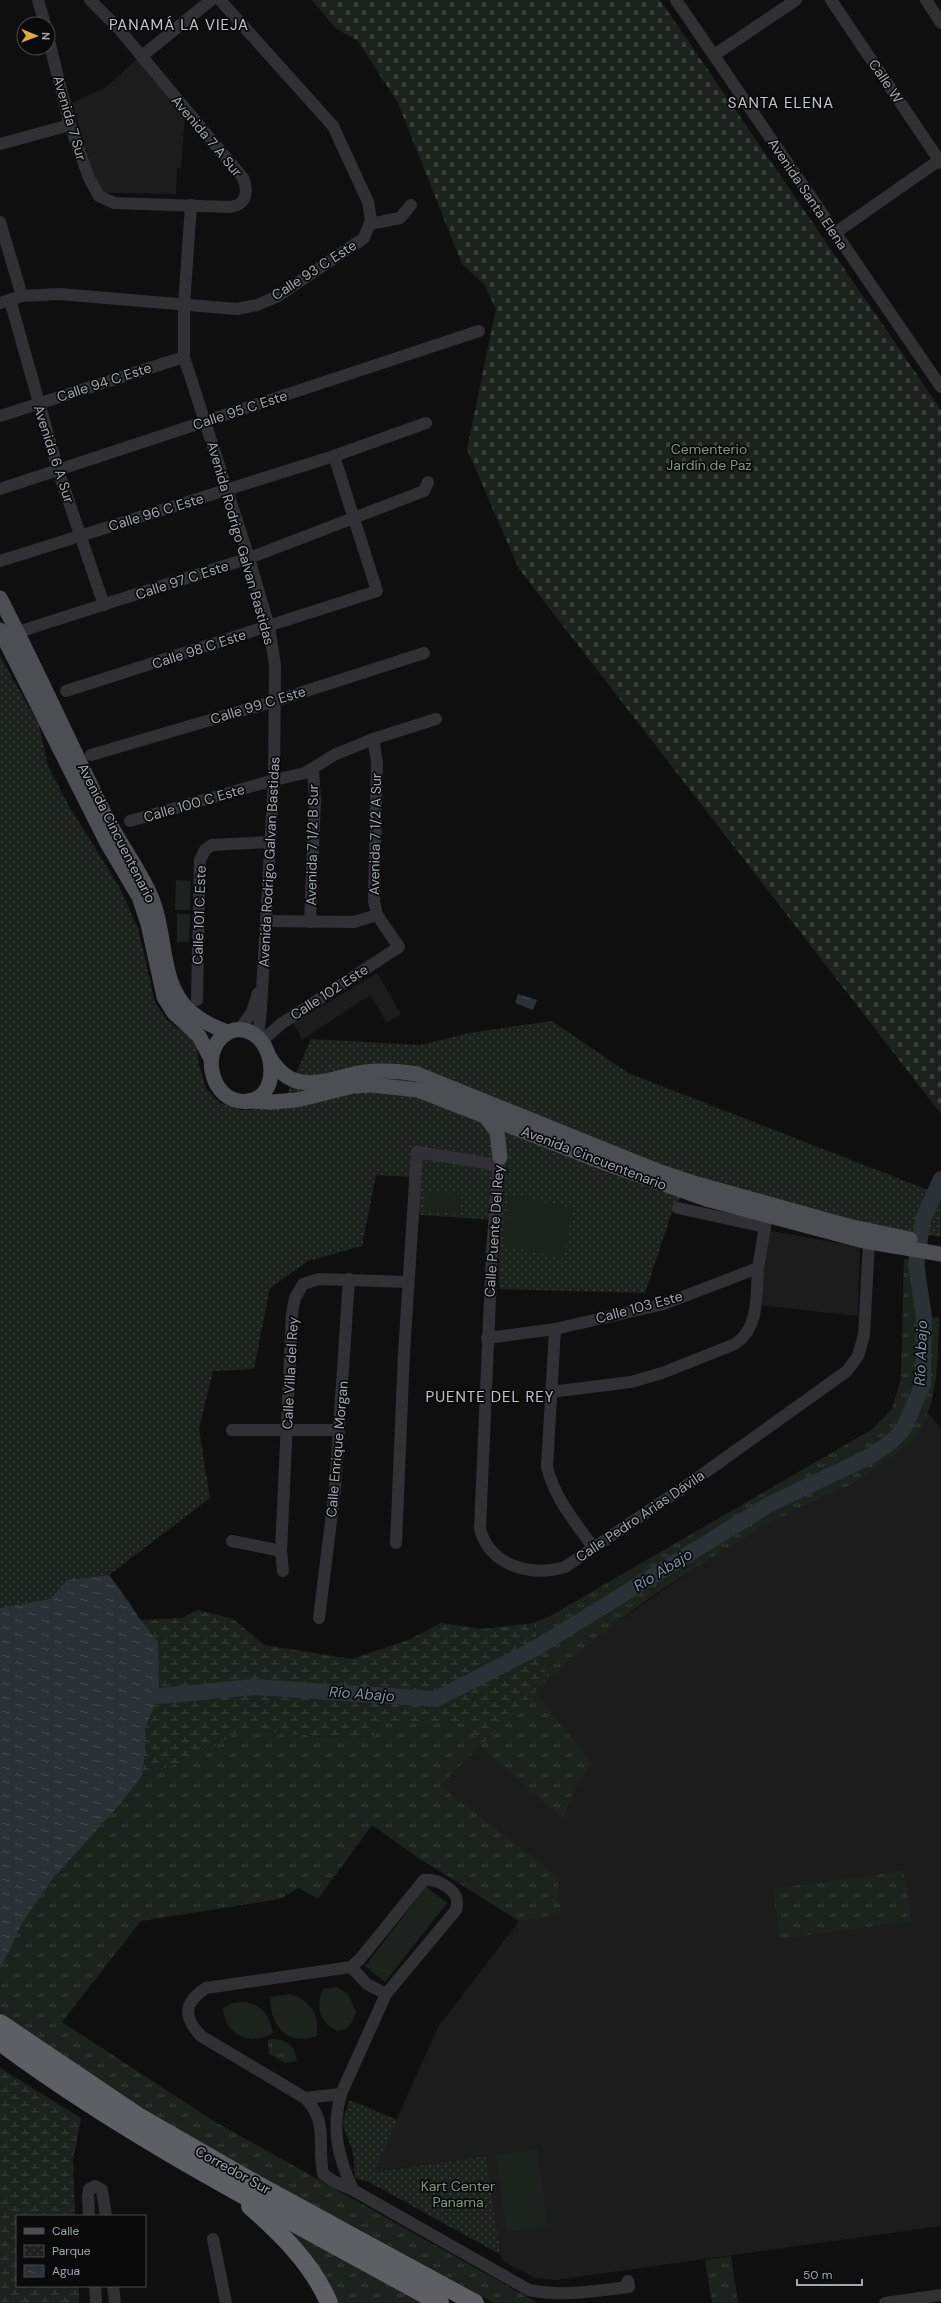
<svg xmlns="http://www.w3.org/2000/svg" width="941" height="2303" viewBox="0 0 941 2303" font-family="'DM Sans',sans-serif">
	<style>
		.built { fill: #1c1c1d }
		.grass { fill: url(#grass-tufts) }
		.wetland { fill: url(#wetland-marsh) }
		.cemetery { fill: url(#cemetery-stones) }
		.park { fill: url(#park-dots) }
		.garden { fill: #1c231d }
		.water { fill: url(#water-ripples) }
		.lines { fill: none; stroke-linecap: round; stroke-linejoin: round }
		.river { stroke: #2a3137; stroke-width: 16 }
		.minor { stroke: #313135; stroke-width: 12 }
		.major { stroke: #4d4e54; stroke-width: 15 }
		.highway { stroke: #5d5f65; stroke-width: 18 }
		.labels { text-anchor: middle; stroke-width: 3.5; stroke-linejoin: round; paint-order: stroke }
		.street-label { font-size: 14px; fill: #a2a6b0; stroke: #0a0a0b }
		.park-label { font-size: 14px; fill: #7b997e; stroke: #0a0a0b }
		.neighbourhood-label { font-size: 15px; letter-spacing: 1px; fill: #c2c5cc; stroke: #0a0a0b }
		.water-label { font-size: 15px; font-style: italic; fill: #7c92a8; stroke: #0a0a0b }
	</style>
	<defs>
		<pattern id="grass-tufts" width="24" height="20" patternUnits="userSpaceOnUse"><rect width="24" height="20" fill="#1c231d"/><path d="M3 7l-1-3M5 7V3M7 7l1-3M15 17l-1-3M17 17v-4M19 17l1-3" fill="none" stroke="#3a403b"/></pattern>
		<pattern id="wetland-marsh" width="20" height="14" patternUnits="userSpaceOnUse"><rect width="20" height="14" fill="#1c231d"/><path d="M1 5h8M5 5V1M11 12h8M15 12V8" fill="none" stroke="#3a403b"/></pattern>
		<pattern id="cemetery-stones" width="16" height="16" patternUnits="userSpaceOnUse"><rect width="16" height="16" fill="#1c231d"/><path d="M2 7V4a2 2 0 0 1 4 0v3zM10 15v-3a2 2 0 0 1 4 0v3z" fill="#3a403b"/></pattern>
		<pattern id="park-dots" width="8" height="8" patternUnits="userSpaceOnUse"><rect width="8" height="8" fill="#1c231d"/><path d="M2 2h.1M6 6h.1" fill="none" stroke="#3a403b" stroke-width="1.8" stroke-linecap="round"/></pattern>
		<pattern id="water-ripples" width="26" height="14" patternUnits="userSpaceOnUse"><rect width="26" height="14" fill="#2a3137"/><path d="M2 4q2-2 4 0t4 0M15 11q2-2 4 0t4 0" fill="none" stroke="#464c51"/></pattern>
	</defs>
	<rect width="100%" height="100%" fill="#0f0f10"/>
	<g class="built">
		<polygon points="137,59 185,115 181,168 177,168 176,194 107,193 102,191 92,174 72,103 106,87"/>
		<polygon points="377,973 401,1014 387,1023 370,995 302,1040 293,1023"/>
		<polygon points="767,1230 860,1247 858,1316 758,1305"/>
		<polygon points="928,1413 941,1428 941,2226 555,2280 535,2278 502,2261 486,2156 373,2172 438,2027 519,1921 414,1855 419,1807 534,1691 586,1644 716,1553 758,1530 758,1528 859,1481 911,1443"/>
	</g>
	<g class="grass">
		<path d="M904,1259l21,2 3,55 11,2c-2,43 1,89 -28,125l-52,38 -101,47 1,2c-76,41 -148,93 -212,150l-14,-57 17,-7 321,-186 21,-21 9,-31z"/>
		<polygon points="534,1691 591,1762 574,1790 563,1819 480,1746 440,1786 558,1877 560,1911 557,1915 519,1921 414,1855 372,1825 318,1899 299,1888 280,1899 141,1921 62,2022 212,2120 538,2303 494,2303 350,2224 285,2193 130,2101 46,2048 0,2012 0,1969 24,1920 55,1876 121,1803 142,1776 201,1755 243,1729 325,1737 374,1736 377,1722 469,1722 480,1746"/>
		<polygon points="903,1871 912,1921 780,1939 773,1889"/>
		<path d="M272,2039c15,0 23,7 25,22l-12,2 -16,-9 -1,-14z"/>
		<polygon points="288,2228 424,2303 334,2303 285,2230"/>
		<polygon points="731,2256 738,2303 712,2303 705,2260"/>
	</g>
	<g class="wetland">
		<polygon points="109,1575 130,1603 139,1620 182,1618 198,1610 233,1619 264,1645 352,1659 408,1640 441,1623 483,1629 533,1623 547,1680 480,1746 469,1722 377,1722 374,1736 325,1737 243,1729 201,1755 142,1776 121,1803 55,1876 24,1920 0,1969 0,1608 50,1599 67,1580"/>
		<polygon points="0,2068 81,2118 73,2160 75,2216 17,2216 17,2286 79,2286 79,2303 0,2303"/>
	</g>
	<polygon class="cemetery" points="312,0 660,0 941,410 941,1114 519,569 467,449 496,309 484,284 462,264 398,103 357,40 335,28"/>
	<g class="park">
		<polygon points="0,656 39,725 48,766 69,806 120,888 138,929 155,1002 167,1020 196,1042 199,1065 206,1088 220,1103 240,1110 281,1108 311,1039 421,1045 469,1033 552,1021 628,1073 941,1195 941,1237 862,1223 691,1178 671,1215 645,1293 499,1289 498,1220 420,1215 409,1177 376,1175 362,1246 308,1261 270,1288 254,1369 213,1371 199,1429 210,1498 109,1575 67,1580 50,1599 0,1608"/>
		<path d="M350,2100l47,20 -23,52 112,-16 15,99 -132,-73 -14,-4c-1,-9 0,-20 -3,-29 -9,-26 -13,-20 -2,-49z"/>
	</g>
	<g class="garden">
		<polygon points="176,880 191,881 190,910 175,910"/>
		<polygon points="177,914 190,914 189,942 177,942"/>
		<polygon points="426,1192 460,1194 459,1214 424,1211"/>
		<polygon points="509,1194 572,1208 564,1258 502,1245"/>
		<polygon points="426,1887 447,1903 385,1982 365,1966"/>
		<path d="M337,1987l11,7 8,18c-4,11 -6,18 -18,19 -18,-7 -23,-25 -15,-42z"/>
		<path d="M290,1994c22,7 29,21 27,42 -30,11 -47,-10 -47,-39z"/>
		<path d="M244,2002c18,2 25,13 29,31 -22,13 -48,3 -50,-25l10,-5z"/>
		<polygon points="537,2149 548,2226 507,2232 496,2155"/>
	</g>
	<g class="water">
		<polygon points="518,994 537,1000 533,1010 515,1003"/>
		<path d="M109,1575c17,23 31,46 49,67l1,54 -14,32v23l-3,25 -21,27 -66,73 -31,44 -24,49v-361l50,-9 17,-19z"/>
	</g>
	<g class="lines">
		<polyline class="river" points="159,1696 254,1687 436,1699 536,1648 770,1504 871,1456 891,1442 904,1428 923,1384 924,1317 916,1264 923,1219 941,1179"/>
		<g class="minor">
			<polyline points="38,0 45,24"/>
			<polyline points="676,0 941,387"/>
			<polyline points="831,0 941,163"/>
			<polyline points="926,0 941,23"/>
			<path d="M48,37l22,88 19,53 10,18 15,7 114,4c18,-1 21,-14 15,-29l-124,-149 -29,-29"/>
			<polyline points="714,55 796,0"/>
			<polyline points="142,56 211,0"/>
			<polyline points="0,144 70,125"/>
			<polyline points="191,205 184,305 184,357 249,558 269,627 275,665 274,780 261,1009 258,1037"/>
			<polyline points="0,222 22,296"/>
			<polyline points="370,224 400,218 411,205"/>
			<polyline points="835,233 941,159"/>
			<polyline points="10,300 58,470 104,605"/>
			<polyline points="0,303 22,296 59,294 237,309 257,305 278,296 364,238 371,220 368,202 333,126 220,0"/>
			<polyline points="0,416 184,357"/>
			<polyline points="0,489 479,331"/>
			<polyline points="0,561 334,456 426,423"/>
			<polyline points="18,632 249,558 424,491 428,482"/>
			<polyline points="66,691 377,591 334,456"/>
			<polyline points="91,755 275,701 424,653"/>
			<polyline points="130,821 274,780 305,773 334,755 373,739 436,719"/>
			<polyline points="266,921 354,922 377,915"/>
			<polyline points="310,922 315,801 313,769"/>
			<polyline points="197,1000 200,860 205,850 212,845 271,842"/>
			<polyline points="240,1029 252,1012 258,993"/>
			<polyline points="262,1041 281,1024 399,947 377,915 374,901 377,762 373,739"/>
			<path d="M501,1149l-3,23 -6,81 -12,276c10,37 51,48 85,38l131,-88 151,-108 11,-15 6,-21 5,-93"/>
			<polyline points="678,1208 765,1227"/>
			<path d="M555,1329l-8,138c7,30 28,55 46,80"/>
			<polyline points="487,1338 555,1329 664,1304 758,1268 767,1215"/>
			<path d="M551,1392l80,-10 31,-9 73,-29c25,-16 21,-50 23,-76"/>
			<polyline points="232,1430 339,1430"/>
			<polyline points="232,1541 281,1551"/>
			<polyline points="396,1543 404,1353 417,1152 498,1165"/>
			<polyline points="283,1571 281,1551 292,1313 295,1298 303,1284 319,1279 408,1282"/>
			<polyline points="319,1618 335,1489 349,1279"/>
			<polyline points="351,1967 367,1984 386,1994"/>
			<polyline points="305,2098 341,2094"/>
			<path d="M353,2190c-15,-33 -22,-60 -12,-96l45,-100 70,-84c1,-4 2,-8 0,-13 -4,-10 -21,-19 -32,-17l-64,79 -9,8 -145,21c-23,15 -23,29 -5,48l104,62c24,24 12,46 18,76l10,7 20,9 176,100c35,7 65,1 100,-3l-1,-6"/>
			<polyline points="89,2216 88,2196 89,2189 95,2186 102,2190 106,2216"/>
			<polyline points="213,2239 226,2303"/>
			<polyline points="95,2286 96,2303"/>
			<polyline points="113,2286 115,2303"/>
			<polyline points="885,2303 941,2295"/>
		</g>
		<g class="major">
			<path d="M0,598c37,72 70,145 105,217 14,27 33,53 45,79 14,31 12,74 26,99 11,21 31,32 52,39"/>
			<polyline points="0,630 107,843 139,897 148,924 164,997 174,1013 199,1036 211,1059"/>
			<path d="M234,1030c39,-6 52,65 15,71 -40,6 -53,-59 -15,-71z"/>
			<path d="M270,1058c25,41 57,20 95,14 17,-2 35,-1 52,2l238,96 42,14 151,42 62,13"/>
			<polyline points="248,1101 271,1102 297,1100 353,1086 373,1085 418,1090 602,1162 706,1199 864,1241 941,1254"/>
			<polyline points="486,1117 497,1132 500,1157"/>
		</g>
		<g class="highway">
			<polyline points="0,2023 138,2116 258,2185 475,2303"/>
			<path d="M0,2042c137,102 291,178 440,261"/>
			<path d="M250,2206c31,28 62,57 79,97"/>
		</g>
	</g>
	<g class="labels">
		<g class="street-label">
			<text transform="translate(886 81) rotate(56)" y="5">Calle W</text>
			<text transform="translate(70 118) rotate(74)" y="5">Avenida 7 Sur</text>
			<text transform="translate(207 136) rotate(50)" y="5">Avenida 7 A Sur</text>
			<text transform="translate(808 194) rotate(56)" y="5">Avenida Santa Elena</text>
			<text transform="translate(314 270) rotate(-33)" y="5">Calle 93 C Este</text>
			<text transform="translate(104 382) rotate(-18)" y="5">Calle 94 C Este</text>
			<text transform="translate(240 410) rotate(-18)" y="5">Calle 95 C Este</text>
			<text transform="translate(54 454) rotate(72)" y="5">Avenida 6 A Sur</text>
			<text transform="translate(156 512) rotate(-17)" y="5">Calle 96 C Este</text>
			<text transform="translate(241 543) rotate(74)" y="5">Avenida Rodrigo Galvan Bastidas</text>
			<text transform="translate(182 580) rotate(-18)" y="5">Calle 97 C Este</text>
			<text transform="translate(199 649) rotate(-18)" y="5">Calle 98 C Este</text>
			<text transform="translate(258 705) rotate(-17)" y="5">Calle 99 C Este</text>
			<text transform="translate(194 803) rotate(-16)" y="5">Calle 100 C Este</text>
			<text transform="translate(117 833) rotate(63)" y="5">Avenida Cincuentenario</text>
			<text transform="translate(375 834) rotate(-89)" y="5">Avenida 7 1/2 A Sur</text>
			<text transform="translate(312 845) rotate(-89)" y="5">Avenida 7 1/2 B Sur</text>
			<text transform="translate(269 862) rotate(-87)" y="5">Avenida Rodrigo Galvan Bastidas</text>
			<text transform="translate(199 915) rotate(-88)" y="5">Calle 101 C Este</text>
			<text transform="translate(329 992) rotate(-33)" y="5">Calle 102 Este</text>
			<text transform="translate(594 1158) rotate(21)" y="5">Avenida Cincuentenario</text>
			<text transform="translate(494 1231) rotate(-86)" y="5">Calle Puente Del Rey</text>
			<text transform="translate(639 1307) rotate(-15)" y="5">Calle 103 Este</text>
			<text transform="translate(290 1373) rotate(-87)" y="5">Calle Villa del Rey</text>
			<text transform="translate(337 1449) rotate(-85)" y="5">Calle Enrique Morgan</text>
			<text transform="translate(640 1516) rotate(-34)" y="5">Calle Pedro Arias Dávila</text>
			<text transform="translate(233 2170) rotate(29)" y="5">Corredor Sur</text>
		</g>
		<g class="park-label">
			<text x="709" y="454">Cementerio<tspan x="709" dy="16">Jardín de Paz</tspan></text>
			<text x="458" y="2191">Kart Center<tspan x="458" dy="16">Panama</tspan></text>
		</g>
		<g class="neighbourhood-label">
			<text x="179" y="30">PANAMÁ LA VIEJA</text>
			<text x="781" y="108">SANTA ELENA</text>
			<text x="490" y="1402">PUENTE DEL REY</text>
		</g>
		<g class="water-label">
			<text transform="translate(921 1353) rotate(-88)" y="5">Río Abajo</text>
			<text transform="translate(663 1570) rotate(-32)" y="5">Río Abajo</text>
			<text transform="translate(362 1694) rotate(4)" y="5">Río Abajo</text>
		</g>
	</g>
	<rect x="16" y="2215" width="130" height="72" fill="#0a0a0b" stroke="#47484d"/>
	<rect x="24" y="2228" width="20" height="6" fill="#4d4e54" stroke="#47484d"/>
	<text x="52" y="2235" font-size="12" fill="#a2a6b0">Calle</text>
	<rect x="24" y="2245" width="20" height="12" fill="url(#park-dots)" stroke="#47484d"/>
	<text x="52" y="2255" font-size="12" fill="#a2a6b0">Parque</text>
	<rect x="24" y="2265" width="20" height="12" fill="url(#water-ripples)" stroke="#47484d"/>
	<text x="52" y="2275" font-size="12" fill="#a2a6b0">Agua</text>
	<g transform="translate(36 36) rotate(91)"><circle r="19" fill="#0a0a0b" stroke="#47484d"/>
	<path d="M0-3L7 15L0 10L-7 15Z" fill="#dcac3c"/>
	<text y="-6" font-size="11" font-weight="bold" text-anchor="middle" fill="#a2a6b0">N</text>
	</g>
	<path d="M797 2279v6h65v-6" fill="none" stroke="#a2a6b0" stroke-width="2"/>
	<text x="803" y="2279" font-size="12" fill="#a2a6b0" stroke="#0a0a0b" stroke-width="3" paint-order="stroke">50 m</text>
</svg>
